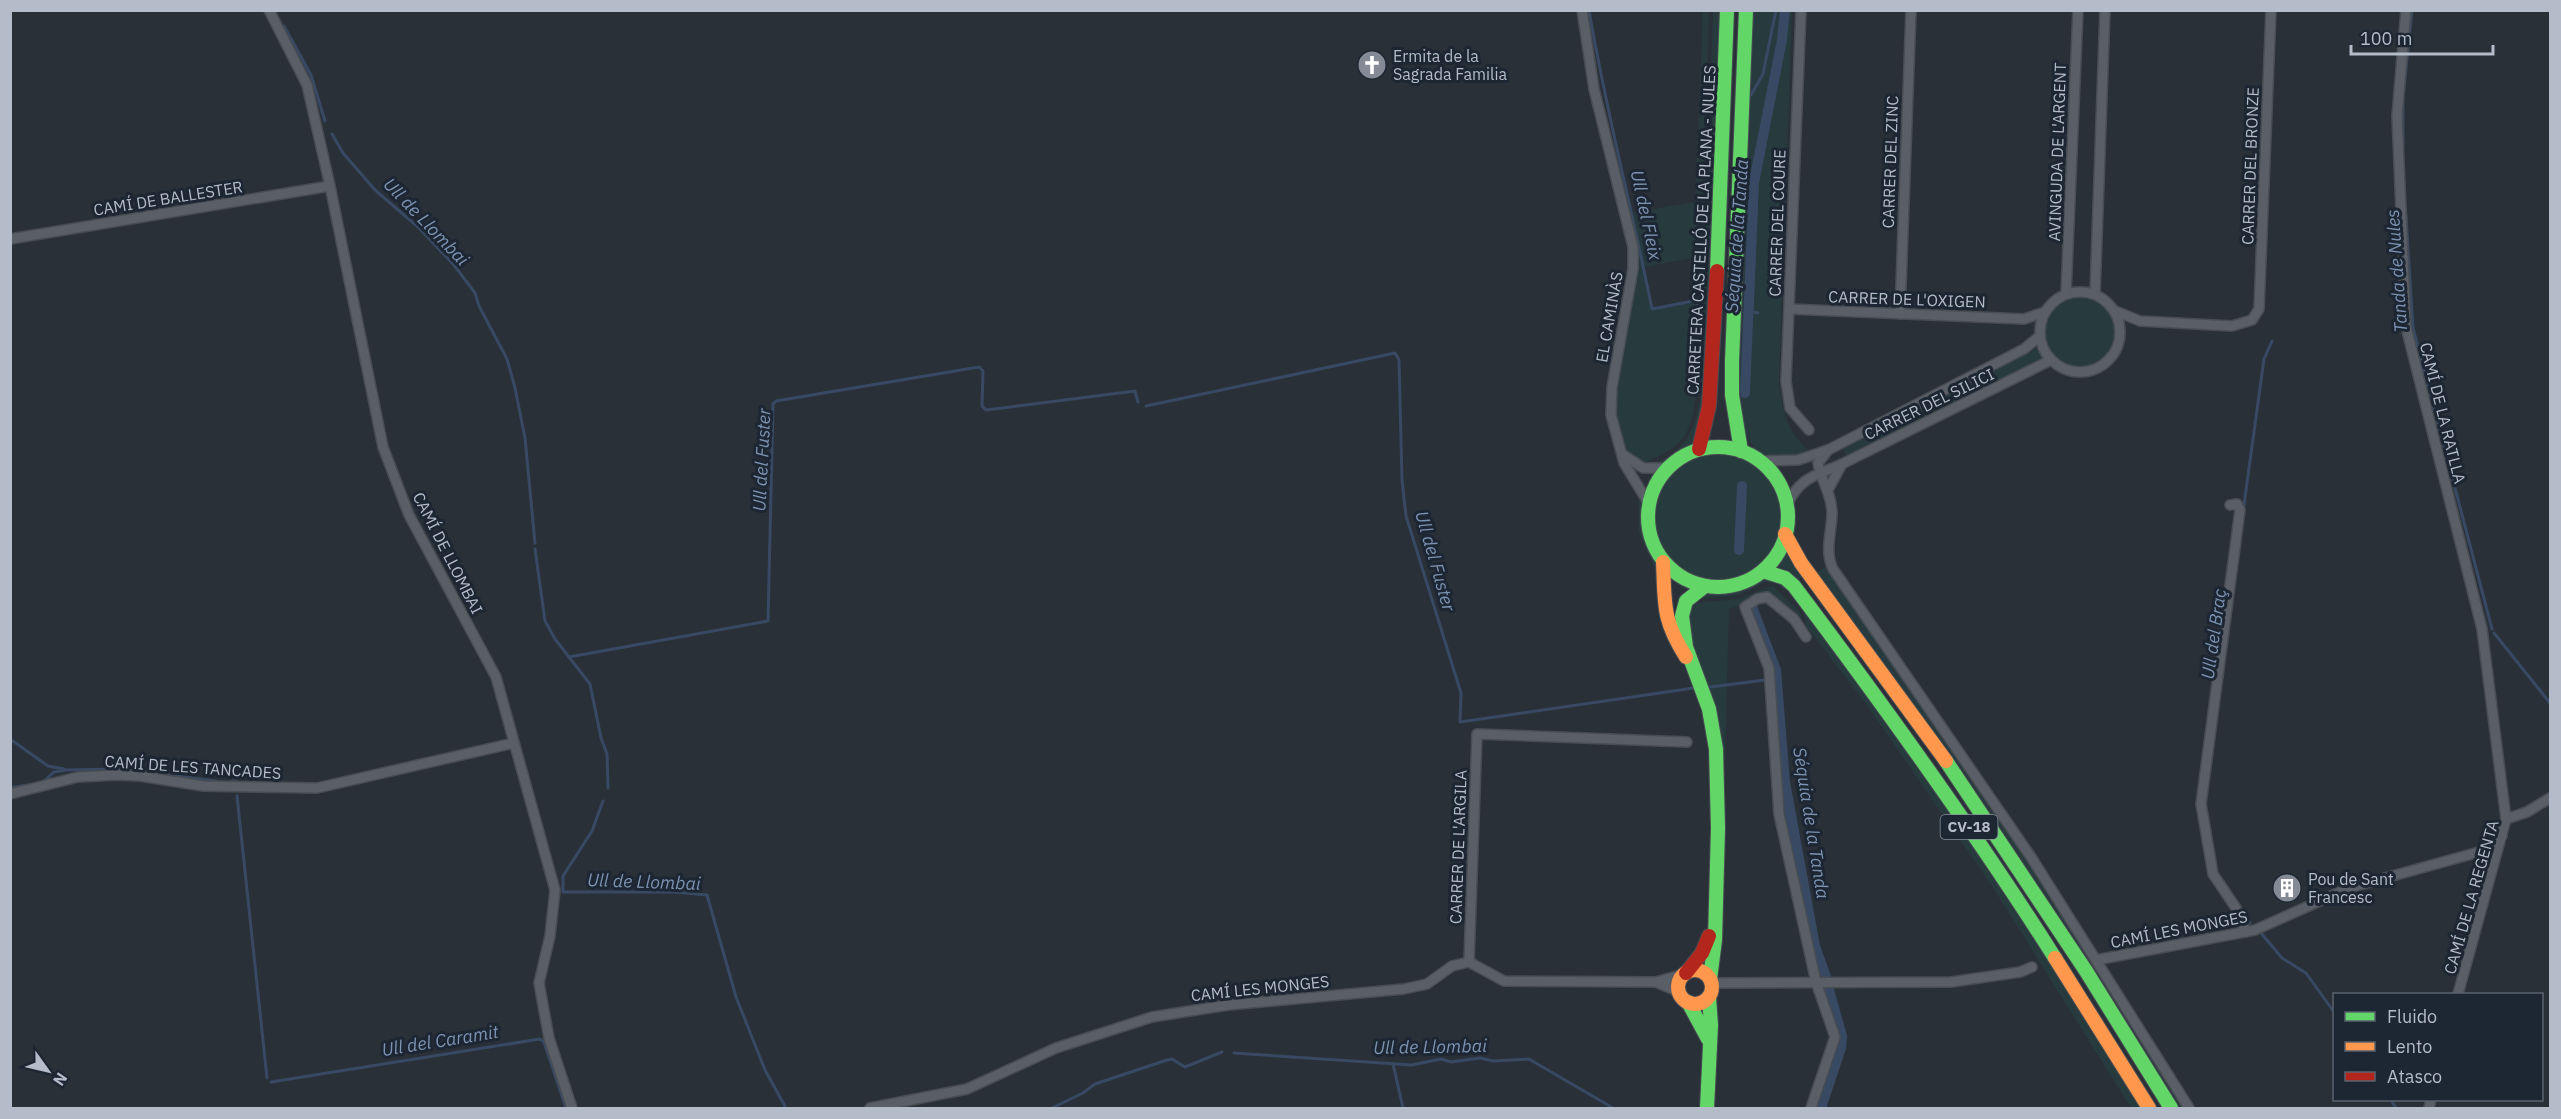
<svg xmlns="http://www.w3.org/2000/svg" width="2561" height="1119" viewBox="0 0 2561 1119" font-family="'IBM Plex Sans',sans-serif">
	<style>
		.green { fill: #273a3e; fill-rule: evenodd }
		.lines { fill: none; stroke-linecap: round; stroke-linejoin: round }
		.stream { stroke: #384963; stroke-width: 3 }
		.canal { stroke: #384963; stroke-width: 10 }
		.street-casing { stroke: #484c53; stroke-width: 12 }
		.fast-casing { stroke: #484c53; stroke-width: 16 }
		.slow-casing { stroke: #484c53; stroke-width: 16 }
		.jam-casing { stroke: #484c53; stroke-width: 16 }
		.street { stroke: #5a5e66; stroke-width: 9 }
		.fast { stroke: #63d668; stroke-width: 14 }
		.slow { stroke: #ff974d; stroke-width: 14 }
		.jam { stroke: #b3261e; stroke-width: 14 }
		.labels { text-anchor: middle; stroke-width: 6; stroke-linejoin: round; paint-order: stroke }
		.shield { fill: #1d2633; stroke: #878f9c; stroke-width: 1.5 }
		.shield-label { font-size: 15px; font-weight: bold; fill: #b4bcc9 }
		.poi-label { font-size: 16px; fill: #b4bcc9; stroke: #1d2633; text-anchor: start }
		.street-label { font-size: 16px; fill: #b4bcc9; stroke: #1d2633 }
		.water-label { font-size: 18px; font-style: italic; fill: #7c92b1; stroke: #1d2633 }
	</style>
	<rect width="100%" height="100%" fill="#2a3038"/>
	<g class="green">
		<path d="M1703,11h6l-12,378c-7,48 -10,56 -56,75l-17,-12 -11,-38 1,-27 23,-120 -8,-54 66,-11zM1692,258l-2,43 -38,9 -8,-43z"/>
		<path d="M1713,11h9l-15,366 -12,62c-9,14 -30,29 -47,26 37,-10 46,-33 52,-67z"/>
		<path d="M1751,11h41l-13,369c3,30 8,53 32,72 -58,20 -66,-9 -74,-59z"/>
		<circle cx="2080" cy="332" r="35"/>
		<polygon points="2037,348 2043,359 1847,458 1842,447"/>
		<circle cx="1718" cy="517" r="63"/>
		<path d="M1635,489l10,11c-3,16 -4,32 3,47 6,12 12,17 11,31l-20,-46v-33z"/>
		<polygon points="1787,548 1804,576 1797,581 1773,569"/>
		<polygon points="1827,562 1842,591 2017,843 2187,1108 2179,1108 1816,573 1825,567"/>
		<polygon points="1766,579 1772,579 1787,587 1784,590 1777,584 1765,582 1739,595 1691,600 1702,592 1736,591"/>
		<polygon points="1773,586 1800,612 1805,629 1767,597 1729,609 1725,763 1688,642 1688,604 1738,599"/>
		<polygon points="1790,590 1806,608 1976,845 2143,1108 2131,1108 1992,886 1866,704 1807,627 1803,610 1788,593"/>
	</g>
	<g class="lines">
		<g class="stream">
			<path d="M1589,10c17,101 43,199 63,299l46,-9 -3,72"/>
			<polyline points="284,26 311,75 325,121"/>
			<polyline points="1751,95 1763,74 1776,10"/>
			<polyline points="332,134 343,153 375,190 418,227 454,265 475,293 479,306 507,359 515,388 525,438 535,543"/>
			<polyline points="2403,148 2403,98 2412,10"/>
			<polyline points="2406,215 2413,328 2492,629"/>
			<polyline points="1758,313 1752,312 1757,186 1785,40 1783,38"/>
			<polyline points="1146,406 1395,353 1399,360 1402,480 1406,516 1461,693 1460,722 1694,688"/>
			<polyline points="2243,512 2264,359 2272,341"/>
			<polyline points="535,549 545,621 555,639 590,684 601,738 607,754 608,788"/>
			<polyline points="2494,633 2550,703"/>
			<polyline points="569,657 768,621 773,404 776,401 979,367 983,371 982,406 986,410 1135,391 1138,402"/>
			<polyline points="1710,687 1765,680"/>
			<polyline points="10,739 48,766 64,769"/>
			<path d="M1784,773l-3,4c10,65 19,133 40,195"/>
			<polyline points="232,781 236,781"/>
			<polyline points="43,782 54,772 66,770 122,769 216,781"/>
			<polyline points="10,788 27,785"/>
			<polyline points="237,796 267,1078"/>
			<polyline points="603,801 592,831 563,876 563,892 674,892 707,895 736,997 765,1070 786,1108"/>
			<polyline points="2209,825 2215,860"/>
			<polyline points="2244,915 2250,923"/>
			<polyline points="2261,933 2282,958 2306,973 2334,1012"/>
			<polyline points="1234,1053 1412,1065 1441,1059 1451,1062 1480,1058 1493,1061 1529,1059 1613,1108"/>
			<polyline points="1393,1064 1403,1108"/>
			<polyline points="271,1082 540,1039 544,1042 566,1108"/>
			<polyline points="2391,1100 2396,1108"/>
			<polyline points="1052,1108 1083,1093 1095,1084 1167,1060 1172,1059 1185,1067 1222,1052"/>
			<polyline points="1817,1108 1838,1044 1835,1019 1826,989"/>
		</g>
		<g class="canal">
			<polyline points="1745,393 1754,181 1782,40 1785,10"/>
			<polyline points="1739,550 1742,486"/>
			<polyline points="1751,604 1776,670 1785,782 1815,946 1826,977"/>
			<polyline points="1821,1108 1841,1048 1842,1036 1828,986"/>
		</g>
		<g class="street-casing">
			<g id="street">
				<polyline points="269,10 307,85 330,186 383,447 409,515 496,677 555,890 550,936 539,983 549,1038 572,1108"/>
				<polyline points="1582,10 1594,89 1633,247 1633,269 1612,387 1611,415 1624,463 1649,504"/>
				<polyline points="1801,10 1786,381 1790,408 1809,430"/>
				<polyline points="2406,10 2397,116 2406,327 2482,629 2506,819 2458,994"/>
				<polyline points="10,239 330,186"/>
				<circle cx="2080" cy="332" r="40"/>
				<polyline points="2066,294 2078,10"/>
				<polyline points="2095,294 2105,10"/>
				<polyline points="1789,309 2024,319 2045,312"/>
				<polyline points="2115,311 2140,321 2232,326 2252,320 2259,309 2271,10"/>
				<polyline points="1900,314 1911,10"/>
				<path d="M1828,450l-10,13c3,18 14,31 14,50 0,18 -8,38 1,56l198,288 158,251"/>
				<polyline points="1622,454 1643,468 1667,468"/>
				<polyline points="1759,461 1798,460 1828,450 2024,349 2040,336"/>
				<polyline points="1829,488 1842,464"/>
				<path d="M1787,505c13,-28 28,-29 55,-41l209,-104"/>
				<polyline points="2230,505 2237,504 2240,510 2201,804 2213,874 2236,908 2246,932"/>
				<polyline points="1806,637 1794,619 1767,597 1757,599 1745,607 1769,668 1779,814 1816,982 1835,1037 1811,1108"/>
				<polyline points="10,794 78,777 117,775 140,776 203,786 317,788 514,743"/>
				<polyline points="2506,819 2527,812 2550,798"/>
				<polyline points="2096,960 2255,930 2349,888 2479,852 2502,836"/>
				<polyline points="1469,962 1477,734 1687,742"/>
				<polyline points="1656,982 1679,992"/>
				<polyline points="1712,983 1951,982 2020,972 2032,967"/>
				<polyline points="870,1108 967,1089 1056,1048 1152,1017 1228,1005 1404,989 1427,984 1452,966 1469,962 1504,981 1656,982 1684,974"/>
				<polyline points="2429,1108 2431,1100"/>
			</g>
		</g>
		<g class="fast-casing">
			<g id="fast">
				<polyline points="1717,271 1727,10"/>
				<circle cx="1718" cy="517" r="70"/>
				<polyline points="1741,451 1732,395 1732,362 1746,10"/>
				<path d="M1763,571l22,7 9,8c91,121 180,244 261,372"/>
				<polyline points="1705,586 1686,601 1682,616 1686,647 1709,709 1716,749 1718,828 1715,940 1710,979"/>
				<polyline points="1946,761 2086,971 2171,1108"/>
				<polyline points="1688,1002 1708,1039"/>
				<polyline points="1707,1108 1711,1025 1709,997"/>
			</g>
		</g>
		<g class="slow-casing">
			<g id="slow">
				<polyline points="1785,534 1801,563 1946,761"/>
				<path d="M1663,562c2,43 -1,57 23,95"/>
				<polyline points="2055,958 2149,1108"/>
				<circle cx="1695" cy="987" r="17"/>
			</g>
		</g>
		<g class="jam-casing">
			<g id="jam">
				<polyline points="1699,449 1709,406 1717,271"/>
				<polyline points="1686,973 1702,953 1709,936"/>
			</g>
		</g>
		<use href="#street" class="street"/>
		<use href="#fast" class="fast"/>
		<use href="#slow" class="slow"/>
		<use href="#jam" class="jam"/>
	</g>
	<defs>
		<g id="church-disc" transform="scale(1.5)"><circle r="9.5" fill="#848b96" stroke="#1d2633"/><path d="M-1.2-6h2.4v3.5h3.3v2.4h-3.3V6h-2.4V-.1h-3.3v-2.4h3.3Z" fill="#fff"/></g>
		<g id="building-disc" transform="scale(1.5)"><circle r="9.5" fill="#848b96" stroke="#1d2633"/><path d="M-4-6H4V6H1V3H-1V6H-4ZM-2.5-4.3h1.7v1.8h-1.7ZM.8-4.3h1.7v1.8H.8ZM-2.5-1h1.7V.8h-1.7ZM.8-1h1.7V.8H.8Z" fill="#fff"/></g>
	</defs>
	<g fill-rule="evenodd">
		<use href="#church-disc" x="1372" y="65"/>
		<use href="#building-disc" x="2287" y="888"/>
	</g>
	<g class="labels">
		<rect class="shield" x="1940.5" y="815" width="57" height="24" rx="4.5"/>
		<g class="shield-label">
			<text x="1969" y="832">CV-18</text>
		</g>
		<g class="poi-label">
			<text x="1393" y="62">Ermita de la<tspan x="1393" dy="18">Sagrada Familia</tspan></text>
			<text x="2308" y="885">Pou de Sant<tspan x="2308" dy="18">Francesc</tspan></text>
		</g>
		<g class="street-label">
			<text transform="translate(2057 152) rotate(-88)" y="6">AVINGUDA DE L'ARGENT</text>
			<text transform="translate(1890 162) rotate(-88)" y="6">CARRER DEL ZINC</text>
			<text transform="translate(2250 166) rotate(-88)" y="6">CARRER DEL BRONZE</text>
			<text transform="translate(168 198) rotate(-9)" y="6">CAMÍ DE BALLESTER</text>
			<text transform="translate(1777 223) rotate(-88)" y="6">CARRER DEL COURE</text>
			<text transform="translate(1701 230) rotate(-87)" y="6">CARRETERA CASTELLÓ DE LA PLANA - NULES</text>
			<text transform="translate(1907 299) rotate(2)" y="6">CARRER DE L'OXIGEN</text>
			<text transform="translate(1609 317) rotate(-80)" y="6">EL CAMINÀS</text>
			<text transform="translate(1929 404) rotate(-26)" y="6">CARRER DEL SILICI</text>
			<text transform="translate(2443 413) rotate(76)" y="6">CAMÍ DE LA RATLLA</text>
			<text transform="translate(448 553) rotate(63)" y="6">CAMÍ DE LLOMBAI</text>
			<text transform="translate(193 767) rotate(4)" y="6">CAMÍ DE LES TANCADES</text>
			<text transform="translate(1458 847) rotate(-88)" y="6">CARRER DE L'ARGILA</text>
			<text transform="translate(2471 897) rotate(-74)" y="6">CAMÍ DE LA REGENTA</text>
			<text transform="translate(2179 929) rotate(-11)" y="6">CAMÍ LES MONGES</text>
			<text transform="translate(1260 988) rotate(-6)" y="6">CAMÍ LES MONGES</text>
		</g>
		<g class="water-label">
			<text transform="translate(1646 215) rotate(78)" y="6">Ull del Fleix</text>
			<text transform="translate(426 222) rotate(46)" y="6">Ull de Llombai</text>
			<text transform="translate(1737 236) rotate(-86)" y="6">Séquia de la Tanda</text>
			<text transform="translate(2397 271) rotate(-94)" y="6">Tanda de Nules</text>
			<text transform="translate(762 460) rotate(-87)" y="6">Ull del Fuster</text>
			<text transform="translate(1435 561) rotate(74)" y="6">Ull del Fuster</text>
			<text transform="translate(2214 634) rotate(-82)" y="6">Ull del Braç</text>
			<text transform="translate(1811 823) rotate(81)" y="6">Séquia de la Tanda</text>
			<text transform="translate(644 882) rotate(2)" y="6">Ull de Llombai</text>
			<text transform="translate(440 1041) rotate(-9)" y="6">Ull del Caramit</text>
			<text transform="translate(1430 1047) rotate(-1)" y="6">Ull de Llombai</text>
		</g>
	</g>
	<rect width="2561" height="1119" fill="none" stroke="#b4bcc9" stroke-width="24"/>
	<rect x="2333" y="993" width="210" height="108" fill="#1d2633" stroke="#59626f" stroke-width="1.5"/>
	<rect x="2345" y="1012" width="30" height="9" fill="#63d668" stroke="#59626f" stroke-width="1.5"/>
	<text x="2387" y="1023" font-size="18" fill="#b4bcc9">Fluido</text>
	<rect x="2345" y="1042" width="30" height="9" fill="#ff974d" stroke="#59626f" stroke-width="1.5"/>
	<text x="2387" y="1053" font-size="18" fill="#b4bcc9">Lento</text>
	<rect x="2345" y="1072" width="30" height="9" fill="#b3261e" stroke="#59626f" stroke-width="1.5"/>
	<text x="2387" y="1083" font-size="18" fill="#b4bcc9">Atasco</text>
	<g transform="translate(48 1071) rotate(124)" stroke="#1d2633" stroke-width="4.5" paint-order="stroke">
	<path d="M0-4.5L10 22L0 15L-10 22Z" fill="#b4bcc9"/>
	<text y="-9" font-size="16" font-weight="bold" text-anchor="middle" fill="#b4bcc9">N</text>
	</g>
	<path d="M2351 45v9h142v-9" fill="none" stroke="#b4bcc9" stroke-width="3"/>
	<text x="2360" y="45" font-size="18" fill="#b4bcc9" stroke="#1d2633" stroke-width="4.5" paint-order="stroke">100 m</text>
</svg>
